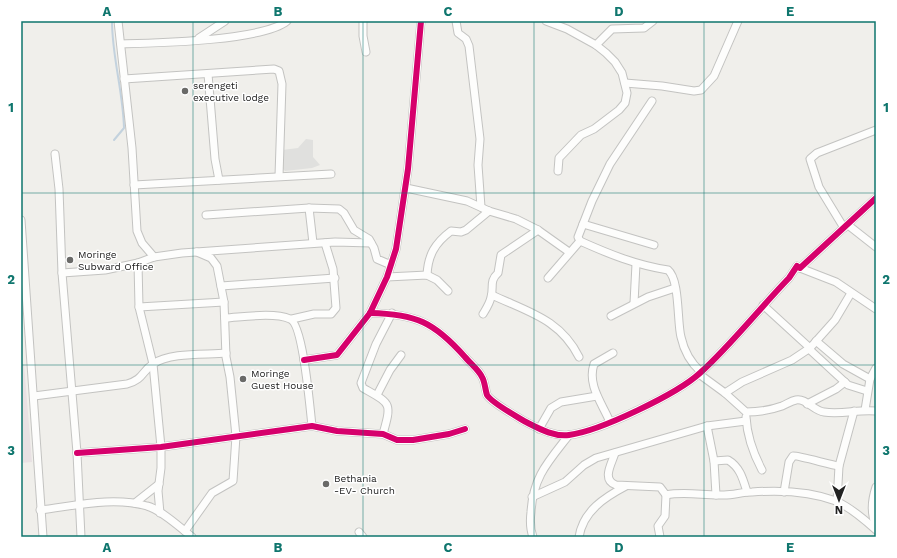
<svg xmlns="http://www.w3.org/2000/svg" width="897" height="558" viewBox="0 0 897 558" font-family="'Work Sans',sans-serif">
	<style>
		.industrial { fill: #e8e1e3 }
		.parking { fill: #e0e0de }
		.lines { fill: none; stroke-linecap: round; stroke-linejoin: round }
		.stream { stroke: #c3d2de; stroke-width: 2 }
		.minor-casing { stroke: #c3c3c1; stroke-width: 9 }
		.minor { stroke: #fdfdfc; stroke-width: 7 }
		.cycleway-casing { stroke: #fff; stroke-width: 8 }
		.cycleway { stroke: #d6006c; stroke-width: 6 }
		.grid { fill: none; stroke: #0f766e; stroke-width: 1; stroke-opacity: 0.55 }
		.poi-dot { fill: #6a6a68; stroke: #fff; stroke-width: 1.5 }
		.labels { text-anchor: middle; stroke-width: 3; stroke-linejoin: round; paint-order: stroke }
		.poi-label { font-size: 10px; fill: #222; stroke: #fff; text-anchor: start }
		.neatline { fill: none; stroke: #0f766e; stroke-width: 1.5 }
		.grid-label { font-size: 13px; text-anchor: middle; font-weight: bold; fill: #0f766e }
	</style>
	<rect width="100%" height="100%" fill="#f0efeb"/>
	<polygon class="industrial" points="24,364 32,462 21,463 21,365"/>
	<polygon class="parking" points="306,139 313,140 313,157 320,165 312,168 285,171 281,167 282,150 298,148"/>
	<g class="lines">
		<path class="stream" d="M112,21c0,36 11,70 12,107l-10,12"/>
		<g class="minor-casing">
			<g id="minor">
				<polyline points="118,21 132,148 137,231 142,243 154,257"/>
				<polyline points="363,21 363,36 366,52"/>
				<polyline points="456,21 458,33 466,39 469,46 480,139 478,165 481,207"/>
				<polyline points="546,21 567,29 596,45 606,53 615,62 622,73 627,93 625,103 619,110 594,129 581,135 559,158 558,171"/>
				<polyline points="199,38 225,21"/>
				<path d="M121,44c34,-1 142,-3 166,-23"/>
				<polyline points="596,45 612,29 644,28 653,21"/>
				<polyline points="208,74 215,159 219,180"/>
				<polyline points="124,79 274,69 279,71 282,84 279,176"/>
				<polyline points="625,83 662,86 694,91 701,90 714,76 738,21"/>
				<path d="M652,101l-42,63 -18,37 -14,36 2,4c29,13 56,24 88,29 12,10 9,52 13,67 3,14 10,26 20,35"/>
				<polyline points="55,154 59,189 62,273 77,453 81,537"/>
				<polyline points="134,185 331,174"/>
				<polyline points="406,188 467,201 489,211 516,219 538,230 569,252"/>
				<polyline points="309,208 313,243"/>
				<polyline points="206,215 309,208 339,209 344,213 354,230 369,239 374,248 377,259 391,265"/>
				<polyline points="21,220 43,537"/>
				<polyline points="583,224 654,245"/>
				<polyline points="848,225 876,247"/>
				<polyline points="844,228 819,187 810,159 817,153 876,130"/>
				<polyline points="138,263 139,307 153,364 161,447 161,468 158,491 160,513"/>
				<polyline points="800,268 836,282 876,309"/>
				<polyline points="62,273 105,270 138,263 154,257 182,253 335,242 371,243"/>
				<path d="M427,275c1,-20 8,-32 24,-44l10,1 5,-2 23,-19"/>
				<polyline points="387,277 427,275 437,280 448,291"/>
				<polyline points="548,278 580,241"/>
				<polyline points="221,286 335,278"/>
				<path d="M492,295c36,17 68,24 87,62"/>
				<polyline points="634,303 636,264"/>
				<polyline points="763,305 810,348"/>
				<polyline points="139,307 224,302"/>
				<path d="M370,313c46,1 64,9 95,44 5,6 14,13 17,20 3,5 3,12 5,18 5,8 29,21 37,26 14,7 29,16 45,14 31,-4 108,-41 131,-62 31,-28 59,-64 89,-95l8,-12 3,2 76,-70"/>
				<path d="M483,314c3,-5 7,-11 8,-17 3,-10 -2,-16 7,-24l3,-18 37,-25"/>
				<polyline points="611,316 648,297 675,288"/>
				<path d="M225,318c18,-1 49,-6 65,1 13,5 20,89 22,107"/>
				<polyline points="292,319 314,314 331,314 336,308 333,269 325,243"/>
				<polyline points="816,341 843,364 870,379"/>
				<polyline points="809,349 848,385 867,391"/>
				<polyline points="304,360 337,355 370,313 387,277 396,249 408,169 421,21"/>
				<path d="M699,374l26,19 21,19c12,0 25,-2 36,-6 5,-2 9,-5 14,-6 10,-2 18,11 28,12 17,3 35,-3 52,-1"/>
				<polyline points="725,393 742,382 792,360 810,348 835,320 851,293"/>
				<polyline points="377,395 390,370 401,355"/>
				<path d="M34,396l93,-12c17,-5 14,-12 26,-20 17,-12 53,-9 73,-11"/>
				<polyline points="807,404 836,389 845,382"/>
				<polyline points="865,410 870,379 876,368"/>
				<path d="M746,417c1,18 7,36 16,53"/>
				<path d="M610,422c-8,-19 -23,-37 -16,-58l19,-11"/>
				<polyline points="707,426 714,461 716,495"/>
				<polyline points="539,429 551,408 561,402 597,396"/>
				<path d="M383,434c9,-32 8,-30 -20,-46l-2,-5 15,-39 16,-31"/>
				<polyline points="77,453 161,447 312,426 337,431 383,434 397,440 413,440 449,434 465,429"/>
				<path d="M615,453c-3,10 -14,27 1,32l44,2 6,8c20,-4 39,1 58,0 10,0 18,-3 28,-3 27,-2 58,-1 84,9 15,7 28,18 40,29"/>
				<path d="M714,461l14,-1c12,7 15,19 19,32"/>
				<path d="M876,487c-5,15 -5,26 0,41"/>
				<path d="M784,492l5,-30 4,-6c4,-1 38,9 46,10"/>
				<polyline points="532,497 565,482 584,465 596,458 707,426 746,421"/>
				<polyline points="837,502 839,466 854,411"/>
				<polyline points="135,503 159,484"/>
				<path d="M40,510c34,-4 73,-14 107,-4 13,3 34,22 45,31"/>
				<polyline points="185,531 212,493 233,481 236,436 230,377 226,357 224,302 217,266 211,258 197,252"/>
				<polyline points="359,532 363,537"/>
				<path d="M533,537c-3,-8 -3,-17 -2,-25 2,-35 17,-50 38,-77"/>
				<path d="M579,537c4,-26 26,-40 47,-51"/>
				<polyline points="660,537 658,526 665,516 666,495"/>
			</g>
		</g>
		<use href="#minor" class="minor"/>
		<g class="cycleway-casing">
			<g id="cycleway">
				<path d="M370,313c46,1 64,9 95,44 5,6 14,13 17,20 3,5 3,12 5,18 5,8 29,21 37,26 14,7 29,16 45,14 31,-4 108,-41 131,-62 31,-28 59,-64 89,-95l8,-12 3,2 76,-70"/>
				<polyline points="304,360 337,355 370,313 387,277 396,249 408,169 421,21"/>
				<polyline points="77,453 161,447 312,426 337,431 383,434 397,440 413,440 449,434 465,429"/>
			</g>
		</g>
		<use href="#cycleway" class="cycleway"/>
	</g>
	<path class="grid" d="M193,21v516M363,21v516M534,21v516M704,21v516M21,193h855M21,365h855"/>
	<g class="poi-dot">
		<circle cx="185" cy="91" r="4"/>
		<circle cx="70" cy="260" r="4"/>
		<circle cx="243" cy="379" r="4"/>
		<circle cx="326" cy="484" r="4"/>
	</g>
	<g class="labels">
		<g class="poi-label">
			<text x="193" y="89">serengeti<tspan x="193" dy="12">executive lodge</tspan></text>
			<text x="78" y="258">Moringe<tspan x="78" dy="12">Subward Office</tspan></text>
			<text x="251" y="377">Moringe<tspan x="251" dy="12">Guest House</tspan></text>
			<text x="334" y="482">Bethania<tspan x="334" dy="12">-EV- Church</tspan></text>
		</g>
	</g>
	<rect width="897" height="558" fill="none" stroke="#ffffff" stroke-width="44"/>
	<g transform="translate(839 500) rotate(180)" stroke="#ffffff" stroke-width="3" paint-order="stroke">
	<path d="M0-3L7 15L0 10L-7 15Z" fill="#222222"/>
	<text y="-6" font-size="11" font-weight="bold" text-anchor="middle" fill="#222222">N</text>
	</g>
	<rect x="22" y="22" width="853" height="514" class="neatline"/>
	<g class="grid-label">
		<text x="107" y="16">A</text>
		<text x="278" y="16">B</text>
		<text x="448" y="16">C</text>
		<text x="619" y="16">D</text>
		<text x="790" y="16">E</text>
		<text x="11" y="112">1</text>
		<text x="886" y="112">1</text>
		<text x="11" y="284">2</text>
		<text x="886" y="284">2</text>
		<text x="11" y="455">3</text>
		<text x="886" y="455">3</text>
		<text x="107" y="552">A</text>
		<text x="278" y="552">B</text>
		<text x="448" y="552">C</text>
		<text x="619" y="552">D</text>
		<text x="790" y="552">E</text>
	</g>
</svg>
